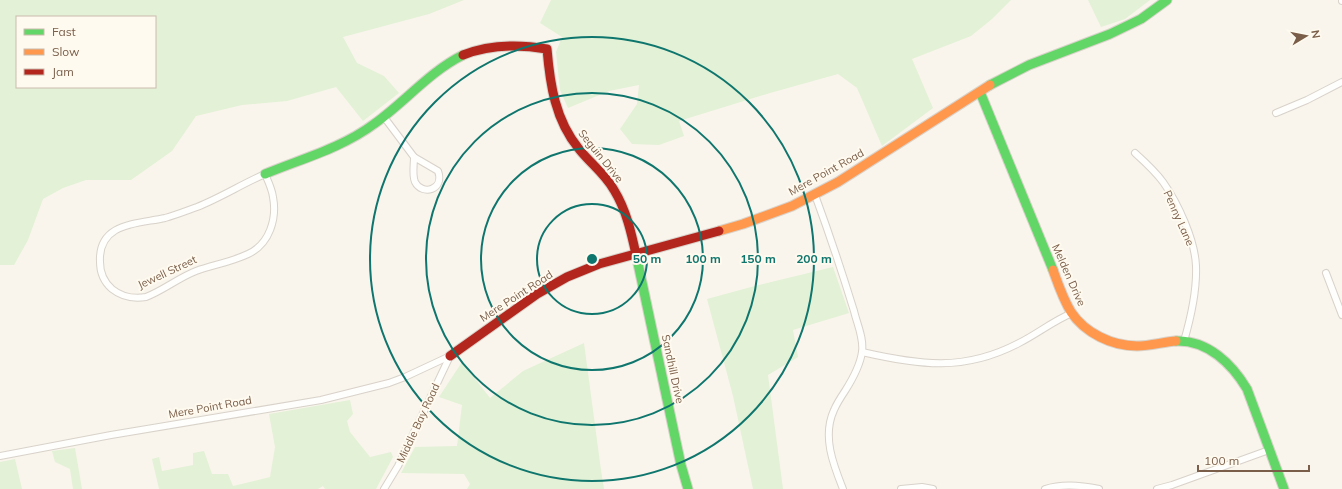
<svg xmlns="http://www.w3.org/2000/svg" width="1342" height="489" viewBox="0 0 1342 489" font-family="Mulish,sans-serif">
	<style>
		.green { fill: #e3f1d6; fill-rule: evenodd }
		.lines { fill: none; stroke-linecap: round; stroke-linejoin: round }
		.street-casing { stroke: #d8d2ca; stroke-width: 8 }
		.fast-casing { stroke: #d9d2ca; stroke-width: 11 }
		.slow-casing { stroke: #d9d2ca; stroke-width: 11 }
		.jam-casing { stroke: #d9d2ca; stroke-width: 11 }
		.street { stroke: #fefefc; stroke-width: 6 }
		.fast { stroke: #63d668; stroke-width: 9 }
		.slow { stroke: #ff974d; stroke-width: 9 }
		.jam { stroke: #b3261e; stroke-width: 9 }
		.ring { fill: none; stroke: #0f766e; stroke-width: 2 }
		.labels { text-anchor: middle; stroke-width: 4; stroke-linejoin: round; paint-order: stroke }
		.street-label { font-size: 11px; fill: #7a5e49; stroke: #fffaef }
		.centre { fill: #0f766e; stroke: #fffaef; stroke-width: 2 }
		.ring-label { font-size: 12px; text-anchor: middle; font-weight: bold; fill: #0f766e; stroke: #fffaef; stroke-width: 4; stroke-linejoin: round; paint-order: stroke }
	</style>
	<rect width="100%" height="100%" fill="#f9f5ec"/>
	<g class="green">
		<path d="M0,0h464l-35,14 -86,23 14,26 27,13 15,17 -36,28 -27,-34 -49,14 -45,4 -46,11 -24,35 -41,29h-45l-23,8 -20,11 -15,41 -14,25h-14zM17,17h138v70h-138z"/>
		<polygon points="551,0 1011,0 992,19 971,36 912,59 933,108 882,146 857,88 838,74 770,93 679,121 684,136 659,145 632,144 620,129 637,104 639,85 609,91 568,108 560,90 556,52 562,37 540,23"/>
		<polygon points="1088,0 1150,0 1125,19 1101,27"/>
		<polygon points="833,267 849,313 793,330 798,357 768,375 783,489 753,489 733,396 707,299 751,287"/>
		<polygon points="584,343 601,470 604,489 467,489 470,484 464,474 401,473 415,447 457,446 462,405 439,397 462,362 490,398 523,371"/>
		<polygon points="350,400 353,414 347,421 350,432 370,457 391,452 393,457 376,489 325,489 323,486 318,489 159,489 152,459 159,457 162,471 193,465 193,453 204,451 212,474 228,474 233,486 270,477 275,447 269,414"/>
		<polygon points="75,448 82,489 73,489 70,469 55,462 52,451"/>
		<polygon points="15,459 22,489 0,489 0,462"/>
	</g>
	<g class="lines">
		<g class="street-casing">
			<g id="street">
				<polyline points="1342,0 1342,1"/>
				<polyline points="1276,113 1307,100 1342,82"/>
				<polyline points="384,117 414,157"/>
				<path d="M1135,153c10,9 20,18 28,29 15,21 32,58 33,84 1,26 -5,51 -12,75"/>
				<path d="M414,157l24,14c7,19 -16,25 -23,11 -3,-7 -1,-17 -1,-25z"/>
				<path d="M265,174c3,7 7,15 8,23 4,21 -3,47 -25,57 -17,8 -35,11 -52,17 -18,7 -32,19 -50,26 -12,2 -24,0 -34,-8 -8,-7 -12,-17 -12,-27 -2,-40 38,-38 65,-44 11,-3 21,-7 32,-11 23,-9 45,-23 68,-33z"/>
				<path d="M815,195c14,38 27,77 39,116 3,13 10,27 8,41 -2,14 -10,28 -17,39 -4,6 -8,12 -11,19 -12,26 -1,54 9,79"/>
				<polyline points="1326,273 1342,315"/>
				<path d="M862,352c57,13 102,20 157,-9 18,-9 34,-22 53,-30"/>
				<polyline points="0,456 111,435 321,400 389,383 405,377 450,356"/>
				<polyline points="384,489 398,466 450,356"/>
				<polyline points="901,489 922,487 933,489"/>
				<path d="M1045,489c18,-6 36,-4 54,0"/>
				<polyline points="1157,489 1172,485 1269,450"/>
			</g>
		</g>
		<g class="fast-casing">
			<g id="fast">
				<polyline points="990,85 1029,65 1110,34 1141,19 1167,0"/>
				<polyline points="980,92 1053,270"/>
				<path d="M265,174c36,-15 77,-26 109,-50 31,-22 55,-52 89,-69"/>
				<polyline points="637,259 681,465 688,489"/>
				<path d="M1176,341c32,-1 56,23 71,48l37,100"/>
			</g>
		</g>
		<g class="slow-casing">
			<g id="slow">
				<polyline points="719,231 743,224 792,206 838,182 990,85"/>
				<path d="M1053,270c5,14 10,29 18,42 14,21 41,34 66,34 13,0 26,-4 39,-5"/>
			</g>
		</g>
		<g class="jam-casing">
			<g id="jam">
				<path d="M463,55c28,-11 55,-11 84,-6 3,35 8,71 32,100 11,14 26,25 35,41 13,21 18,46 23,69"/>
				<polyline points="450,356 537,294 567,277 599,264 719,231"/>
			</g>
		</g>
		<use href="#street" class="street"/>
		<use href="#fast" class="fast"/>
		<use href="#slow" class="slow"/>
		<use href="#jam" class="jam"/>
	</g>
	<g class="ring">
		<circle cx="592" cy="259" r="55"/>
		<circle cx="592" cy="259" r="111"/>
		<circle cx="592" cy="259" r="166"/>
		<circle cx="592" cy="259" r="222"/>
	</g>
	<g class="labels">
		<g class="street-label">
			<text transform="translate(601 156) rotate(51)" y="4">Seguin Drive</text>
			<text transform="translate(826 172) rotate(-29)" y="4">Mere Point Road</text>
			<text transform="translate(1179 218) rotate(66)" y="4">Penny Lane</text>
			<text transform="translate(167 272) rotate(-25)" y="4">Jewell Street</text>
			<text transform="translate(1069 275) rotate(66)" y="4">Melden Drive</text>
			<text transform="translate(516 296) rotate(-33)" y="4">Mere Point Road</text>
			<text transform="translate(673 369) rotate(78)" y="4">Sandhill Drive</text>
			<text transform="translate(210 407) rotate(-10)" y="4">Mere Point Road</text>
			<text transform="translate(418 423) rotate(-65)" y="4">Middle Bay Road</text>
		</g>
	</g>
	<circle cx="592" cy="259" r="6" class="centre"/>
	<g class="ring-label">
		<text x="647" y="263">50 m</text>
		<text x="703" y="263">100 m</text>
		<text x="758" y="263">150 m</text>
		<text x="814" y="263">200 m</text>
	</g>
	<rect x="16" y="16" width="140" height="72" fill="#fffaef" stroke="#cabcad"/>
	<rect x="24" y="29" width="20" height="6" fill="#63d668" stroke="#cabcad"/>
	<text x="52" y="36" font-size="12" fill="#7a5e49">Fast</text>
	<rect x="24" y="49" width="20" height="6" fill="#ff974d" stroke="#cabcad"/>
	<text x="52" y="56" font-size="12" fill="#7a5e49">Slow</text>
	<rect x="24" y="69" width="20" height="6" fill="#b3261e" stroke="#cabcad"/>
	<text x="52" y="76" font-size="12" fill="#7a5e49">Jam</text>
	<g transform="translate(1306 36) rotate(80)" stroke="#fffaef" stroke-width="3" paint-order="stroke">
	<path d="M0-3L7 15L0 10L-7 15Z" fill="#7a5e49"/>
	<text y="-6" font-size="11" font-weight="bold" text-anchor="middle" fill="#7a5e49">N</text>
	</g>
	<path d="M1198 465v6h111v-6" fill="none" stroke="#7a5e49" stroke-width="2"/>
	<text x="1204" y="465" font-size="12" fill="#7a5e49" stroke="#fffaef" stroke-width="3" paint-order="stroke">100 m</text>
</svg>
